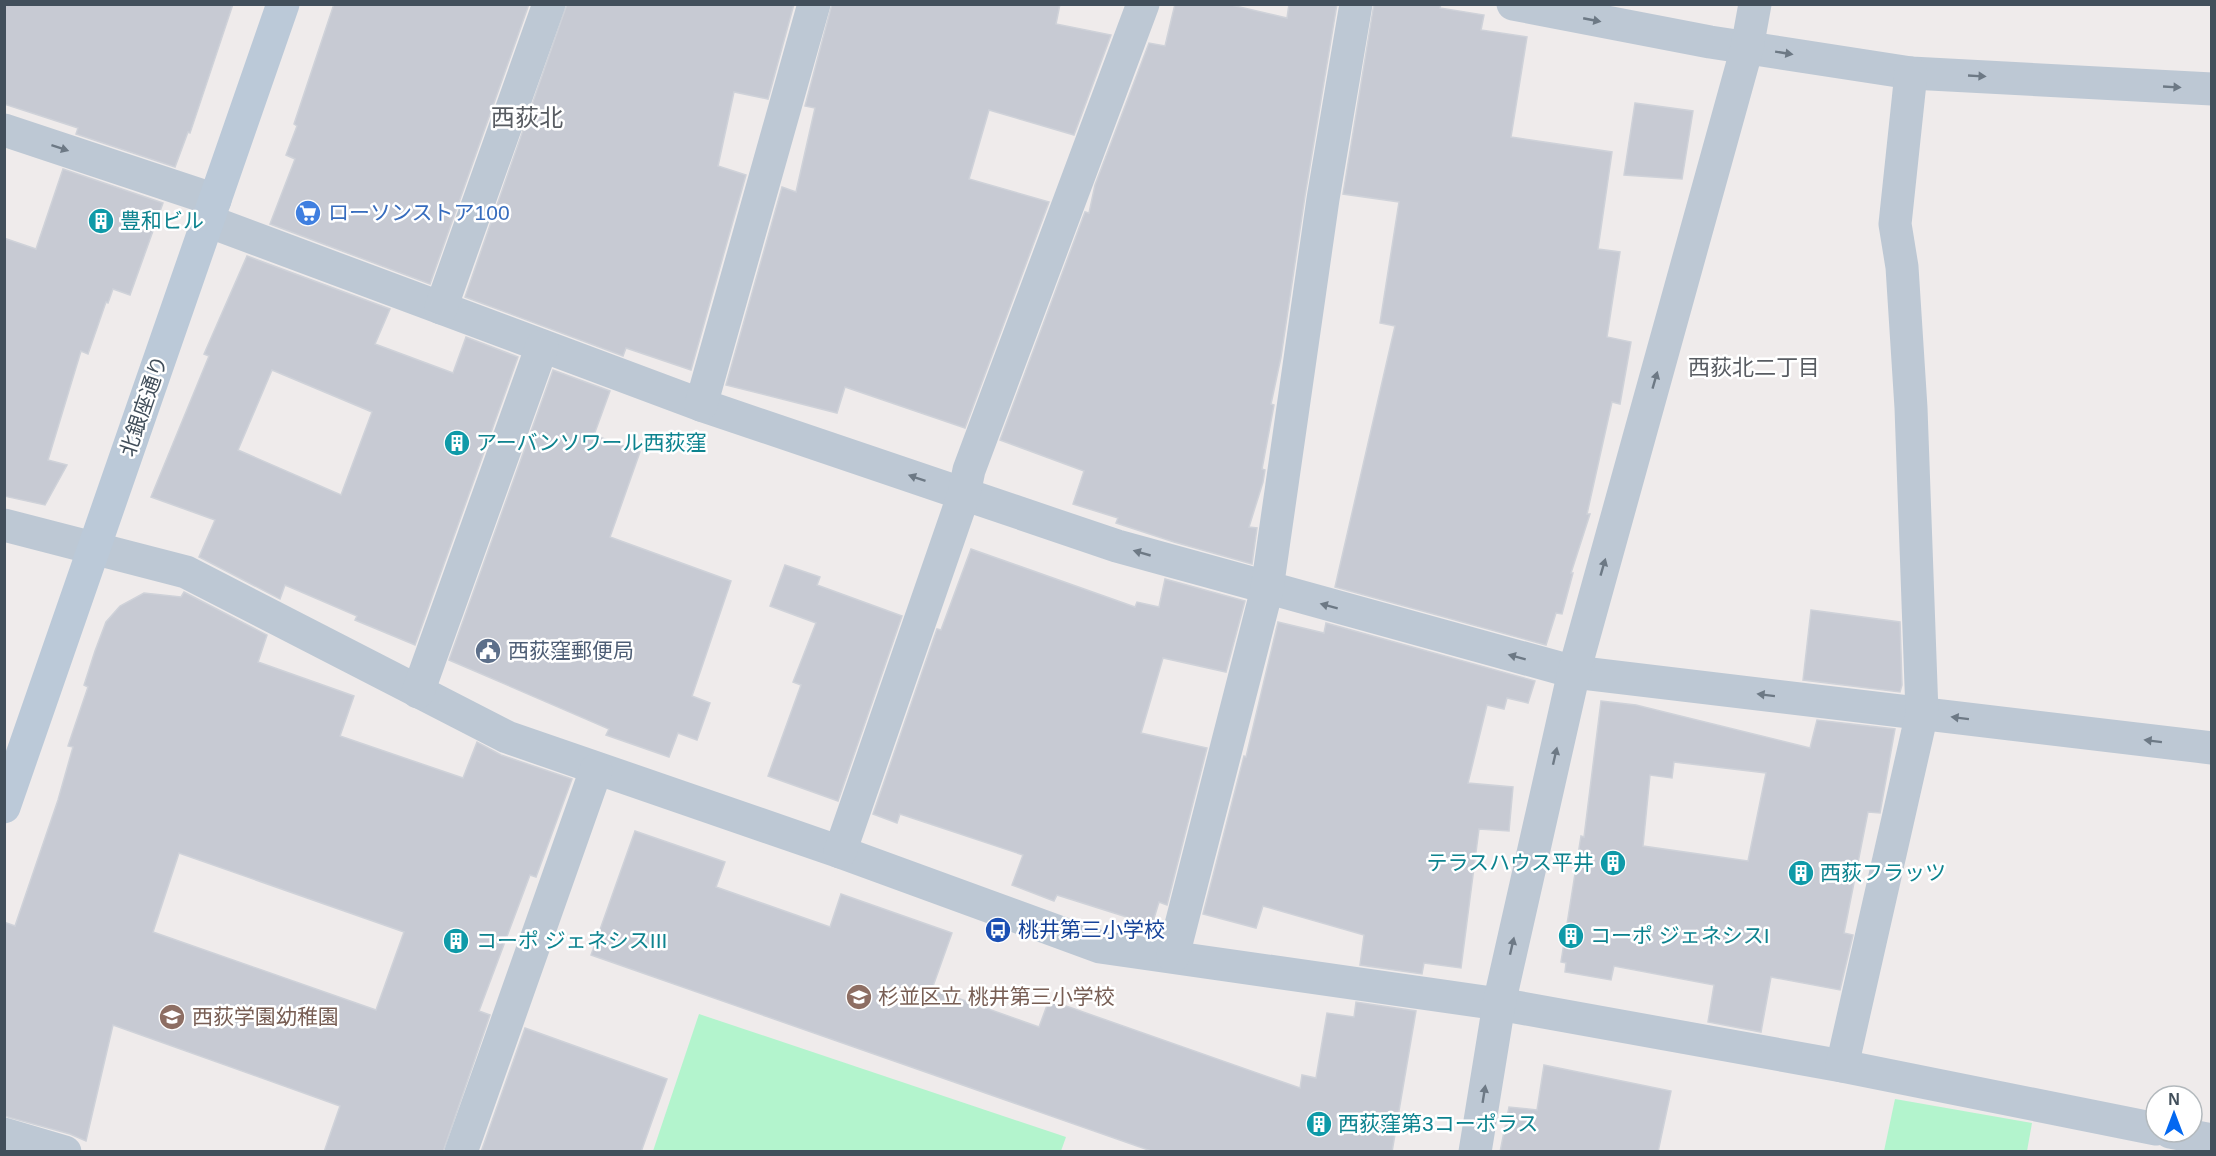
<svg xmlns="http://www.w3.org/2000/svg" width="2216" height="1156" viewBox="0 0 2216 1156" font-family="Arial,'Noto Sans JP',sans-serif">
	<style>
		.green { fill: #b3f4cd }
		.building { fill: #c7cad3; stroke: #cfd2d9; stroke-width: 1.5; fill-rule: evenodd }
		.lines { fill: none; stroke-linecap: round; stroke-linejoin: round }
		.street { stroke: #bdc8d4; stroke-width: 33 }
		.secondary { stroke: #bbc9d8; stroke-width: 33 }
		.oneway { fill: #6d7985 }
		.labels { text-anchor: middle; stroke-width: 5; stroke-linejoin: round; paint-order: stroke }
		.shop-label { font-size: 21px; fill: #366cbe; stroke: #fff; text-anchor: start }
		.culture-label { font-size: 21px; fill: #0d838f; stroke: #fff; text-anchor: start }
		.street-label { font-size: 21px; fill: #424f5b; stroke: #fff }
		.service-label { font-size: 21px; fill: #4e5e75; stroke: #fff; text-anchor: start }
		.transit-label { font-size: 21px; fill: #164399; stroke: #fff; text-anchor: start }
		.education-label { font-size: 21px; fill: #785e54; stroke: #fff; text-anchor: start }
		.neighbourhood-label { font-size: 22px; fill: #585c62; stroke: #fff }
		.quarter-label { font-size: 24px; fill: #585c62; stroke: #fff }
	</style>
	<rect width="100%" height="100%" fill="#efebeb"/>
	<g class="green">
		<polygon points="699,1014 1066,1137 1061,1151 653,1151"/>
		<polygon points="1895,1099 2032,1123 2027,1151 1884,1151"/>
	</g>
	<g class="building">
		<polygon points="4,4 233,4 190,133 188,132 175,167 76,134 78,128 4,104"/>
		<polygon points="334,4 529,4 430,284 270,224 295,159 286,155 297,126 294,124"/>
		<polygon points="567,4 794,4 768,99 734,92 718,166 746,175 691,370 626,348 623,356 465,297"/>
		<polygon points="832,4 1060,4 1056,24 1111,35 1074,135 989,110 969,179 1049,202 965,428 845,387 837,413 726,385 782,187 796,192 815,108 805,106"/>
		<polygon points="1175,4 1227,4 1287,18 1289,4 1337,4 1305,196 1281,357 1271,404 1274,405 1262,469 1265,470 1263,482 1249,527 1257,528 1252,564 1174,542 1116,523 1118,518 1073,504 1084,471 1000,440 1085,212 1089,213 1095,185 1149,43 1165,46"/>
		<polygon points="1374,4 1441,4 1440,8 1484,15 1481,30 1527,37 1511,137 1612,152 1598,249 1620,252 1607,337 1631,342 1620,404 1612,402 1587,514 1590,514 1571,573 1573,573 1562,614 1556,613 1546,645 1335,587 1395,326 1380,323 1399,202 1343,194"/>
		<polygon points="1635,103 1693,111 1682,179 1624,175"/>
		<polygon points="63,169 163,203 130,295 113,289 108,303 106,302 88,354 81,351 48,460 67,465 45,505 4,496 4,238 36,249"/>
		<path d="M247,256l143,53 -15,35 78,29 13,-36 52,20 -103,288 -60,-25 2,-4 -72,-31 -5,14 -81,-42 16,-37 -64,-23 58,-141 -5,-2zM272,370l100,42 -31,83 -103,-45z"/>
		<polygon points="553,370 610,391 594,435 640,452 610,537 731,581 692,696 710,703 697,740 678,733 669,757 606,735 609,729 449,660"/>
		<polygon points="971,549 1135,607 1137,602 1159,607 1165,579 1245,601 1226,672 1163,658 1141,733 1207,748 1167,905 1159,902 1152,925 1057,895 1054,901 1012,885 1023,855 900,814 897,823 873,814 937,629 941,630"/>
		<polygon points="785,565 820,577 817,585 902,616 838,801 768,776 801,685 793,682 816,623 770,606"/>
		<path d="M184,592l83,43 -9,27 96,34 -14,40 123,42 14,-36 24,13 71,24 -36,98 -6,-2 -51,136 11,4 -47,137h-119l16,-46 -227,-81 -27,116 -16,-7 -66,-18v-194l11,4 43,-126 15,-53 -5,-1 20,-59 -4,-2 11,-34 11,-29 14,-16 24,-13 37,4zM179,853l225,79 -28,78 -223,-78z"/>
		<polygon points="1811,610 1900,622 1902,685 1900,692 1803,680"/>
		<polygon points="1278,622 1324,633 1326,623 1535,681 1528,703 1507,698 1504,709 1487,705 1468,783 1513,787 1509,831 1479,829 1461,968 1424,963 1422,974 1360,965 1364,935 1263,906 1256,928 1203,914 1244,756 1246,757"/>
		<path d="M1601,701l35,4 174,43 7,-28 78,9 -15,84 -12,-1 -24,121 9,2 -13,55 -69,-13 -10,55 -53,-10 6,-37 -100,-19 -3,14 -46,-8 1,-9 -5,-1 20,-126 3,1zM1674,762l92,11 -18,88 -105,-15 7,-71 22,3z"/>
		<polygon points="635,831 725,862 716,887 830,927 841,894 952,933 932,989 1039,1027 1049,1000 1300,1088 1302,1075 1316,1078 1327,1013 1354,1017 1356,1002 1416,1011 1392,1152 1154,1152 591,955"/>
		<polygon points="525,1028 667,1079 641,1152 481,1152"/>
		<polygon points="1544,1065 1671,1091 1658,1152 1500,1152 1509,1107 1537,1110"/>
	</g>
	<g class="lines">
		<g class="street">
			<polyline points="1513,4 1710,42 1911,73 2212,89"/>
			<polyline points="4,130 215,200"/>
			<polyline points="208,221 701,405 1117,546 1574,672 2212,748"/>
			<polyline points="441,308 549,4"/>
			<polyline points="701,405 814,4"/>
			<polyline points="4,525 186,572 507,737 840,852 1100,947 1499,1004 1842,1066 2156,1129"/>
			<polyline points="418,692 542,346"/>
			<polyline points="840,852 964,494 969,470 1143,4"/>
			<polyline points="1173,956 1267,589 1323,199 1356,4"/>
			<polyline points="1842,1066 1922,713 1911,408 1902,267 1895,224 1911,73"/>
			<polyline points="2170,1132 2212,1140"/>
			<polyline points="4,1134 65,1152"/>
			<polyline points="461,1152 596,770"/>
			<polyline points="1475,1152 1499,1004 1574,672 1747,48 1755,4"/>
		</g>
		<polyline class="secondary" points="4,807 283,4"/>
	</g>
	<defs><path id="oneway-solid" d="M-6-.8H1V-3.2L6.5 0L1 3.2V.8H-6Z" transform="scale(1.5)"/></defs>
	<g class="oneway">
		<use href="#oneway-solid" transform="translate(1592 20) rotate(11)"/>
		<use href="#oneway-solid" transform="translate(1784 53) rotate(9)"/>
		<use href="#oneway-solid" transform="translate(1977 76) rotate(3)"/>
		<use href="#oneway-solid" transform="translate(2172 87) rotate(3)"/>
		<use href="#oneway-solid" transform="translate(60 148) rotate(18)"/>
		<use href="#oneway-solid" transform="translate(1655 380) rotate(-74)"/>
		<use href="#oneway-solid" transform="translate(917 478) rotate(-161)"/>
		<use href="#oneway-solid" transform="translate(1142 553) rotate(-164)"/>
		<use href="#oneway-solid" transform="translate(1603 567) rotate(-74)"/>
		<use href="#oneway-solid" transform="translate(1329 606) rotate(-165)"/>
		<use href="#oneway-solid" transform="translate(1517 657) rotate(-165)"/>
		<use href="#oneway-solid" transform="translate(1766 695) rotate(-173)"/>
		<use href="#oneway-solid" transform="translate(1960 718) rotate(-173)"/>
		<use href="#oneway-solid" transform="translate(2153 741) rotate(-173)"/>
		<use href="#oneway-solid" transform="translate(1555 756) rotate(-77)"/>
		<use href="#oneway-solid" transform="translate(1512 946) rotate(-77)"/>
		<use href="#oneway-solid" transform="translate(1484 1094) rotate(-81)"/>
	</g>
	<defs>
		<g id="supermarket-disc" transform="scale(1.35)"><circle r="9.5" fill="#3f7fe0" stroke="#fff"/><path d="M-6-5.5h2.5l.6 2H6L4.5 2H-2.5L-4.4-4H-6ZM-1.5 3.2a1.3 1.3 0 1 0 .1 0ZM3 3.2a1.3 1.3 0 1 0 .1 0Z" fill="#fff"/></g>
		<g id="building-disc" transform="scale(1.35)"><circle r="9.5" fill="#0f9aa8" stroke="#fff"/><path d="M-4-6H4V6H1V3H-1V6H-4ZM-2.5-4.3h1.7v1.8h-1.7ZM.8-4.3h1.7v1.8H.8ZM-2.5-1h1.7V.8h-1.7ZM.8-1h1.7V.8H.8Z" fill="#fff"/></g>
		<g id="civic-disc" transform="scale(1.35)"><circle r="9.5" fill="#5c6f8a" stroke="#fff"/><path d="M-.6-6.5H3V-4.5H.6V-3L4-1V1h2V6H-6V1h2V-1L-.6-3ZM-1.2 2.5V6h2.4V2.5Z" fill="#fff"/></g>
		<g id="bus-disc" transform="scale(1.35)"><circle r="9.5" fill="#1a4fb4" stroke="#fff"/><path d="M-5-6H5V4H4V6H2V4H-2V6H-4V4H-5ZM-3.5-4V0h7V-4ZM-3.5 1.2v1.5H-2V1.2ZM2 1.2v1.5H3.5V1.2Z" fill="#fff"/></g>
		<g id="school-disc" transform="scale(1.35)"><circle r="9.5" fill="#8d6e63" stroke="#fff"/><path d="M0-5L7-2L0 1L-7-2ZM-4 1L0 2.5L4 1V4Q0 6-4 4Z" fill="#fff"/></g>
	</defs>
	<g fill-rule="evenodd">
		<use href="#supermarket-disc" x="308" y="213"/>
		<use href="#building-disc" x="101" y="221"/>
		<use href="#building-disc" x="457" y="443"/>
		<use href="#civic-disc" x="488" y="651"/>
		<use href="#building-disc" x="1613" y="863"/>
		<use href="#building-disc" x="1801" y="873"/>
		<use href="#bus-disc" x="998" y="930"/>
		<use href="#building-disc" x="1571" y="936"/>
		<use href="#building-disc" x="456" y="941"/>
		<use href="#school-disc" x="859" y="997"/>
		<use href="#school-disc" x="172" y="1017"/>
		<use href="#building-disc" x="1319" y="1124"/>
	</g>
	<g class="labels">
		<g class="shop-label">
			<text x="328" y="220">ローソンストア100</text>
		</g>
		<g class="culture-label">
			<text x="120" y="228">豊和ビル</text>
			<text x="476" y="450">アーバンソワール西荻窪</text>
			<text x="1594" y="870" text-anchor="end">テラスハウス平井</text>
			<text x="1820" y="880">西荻フラッツ</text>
			<text x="1590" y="943">コーポ ジェネシスI</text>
			<text x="476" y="948">コーポ ジェネシスIII</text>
			<text x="1338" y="1131">西荻窪第3コーポラス</text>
		</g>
		<g class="street-label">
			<text transform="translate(144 406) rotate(-71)" y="7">北銀座通り</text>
		</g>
		<g class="service-label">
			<text x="508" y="658">西荻窪郵便局</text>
		</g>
		<g class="transit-label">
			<text x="1018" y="937">桃井第三小学校</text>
		</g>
		<g class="education-label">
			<text x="878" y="1004">杉並区立 桃井第三小学校</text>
			<text x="192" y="1024">西荻学園幼稚園</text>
		</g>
		<g class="neighbourhood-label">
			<text x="1754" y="375">西荻北二丁目</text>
		</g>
		<g class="quarter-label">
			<text x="527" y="126">西荻北</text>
		</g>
	</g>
	<rect width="2216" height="1156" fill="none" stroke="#424f5b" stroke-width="12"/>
	<g transform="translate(2174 1114)"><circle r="28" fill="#ffffff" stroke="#b3b9bd" stroke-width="1.5"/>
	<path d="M0-4.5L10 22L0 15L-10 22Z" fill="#0368f1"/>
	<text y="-9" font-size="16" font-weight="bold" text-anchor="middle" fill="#424f5b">N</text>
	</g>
</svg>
